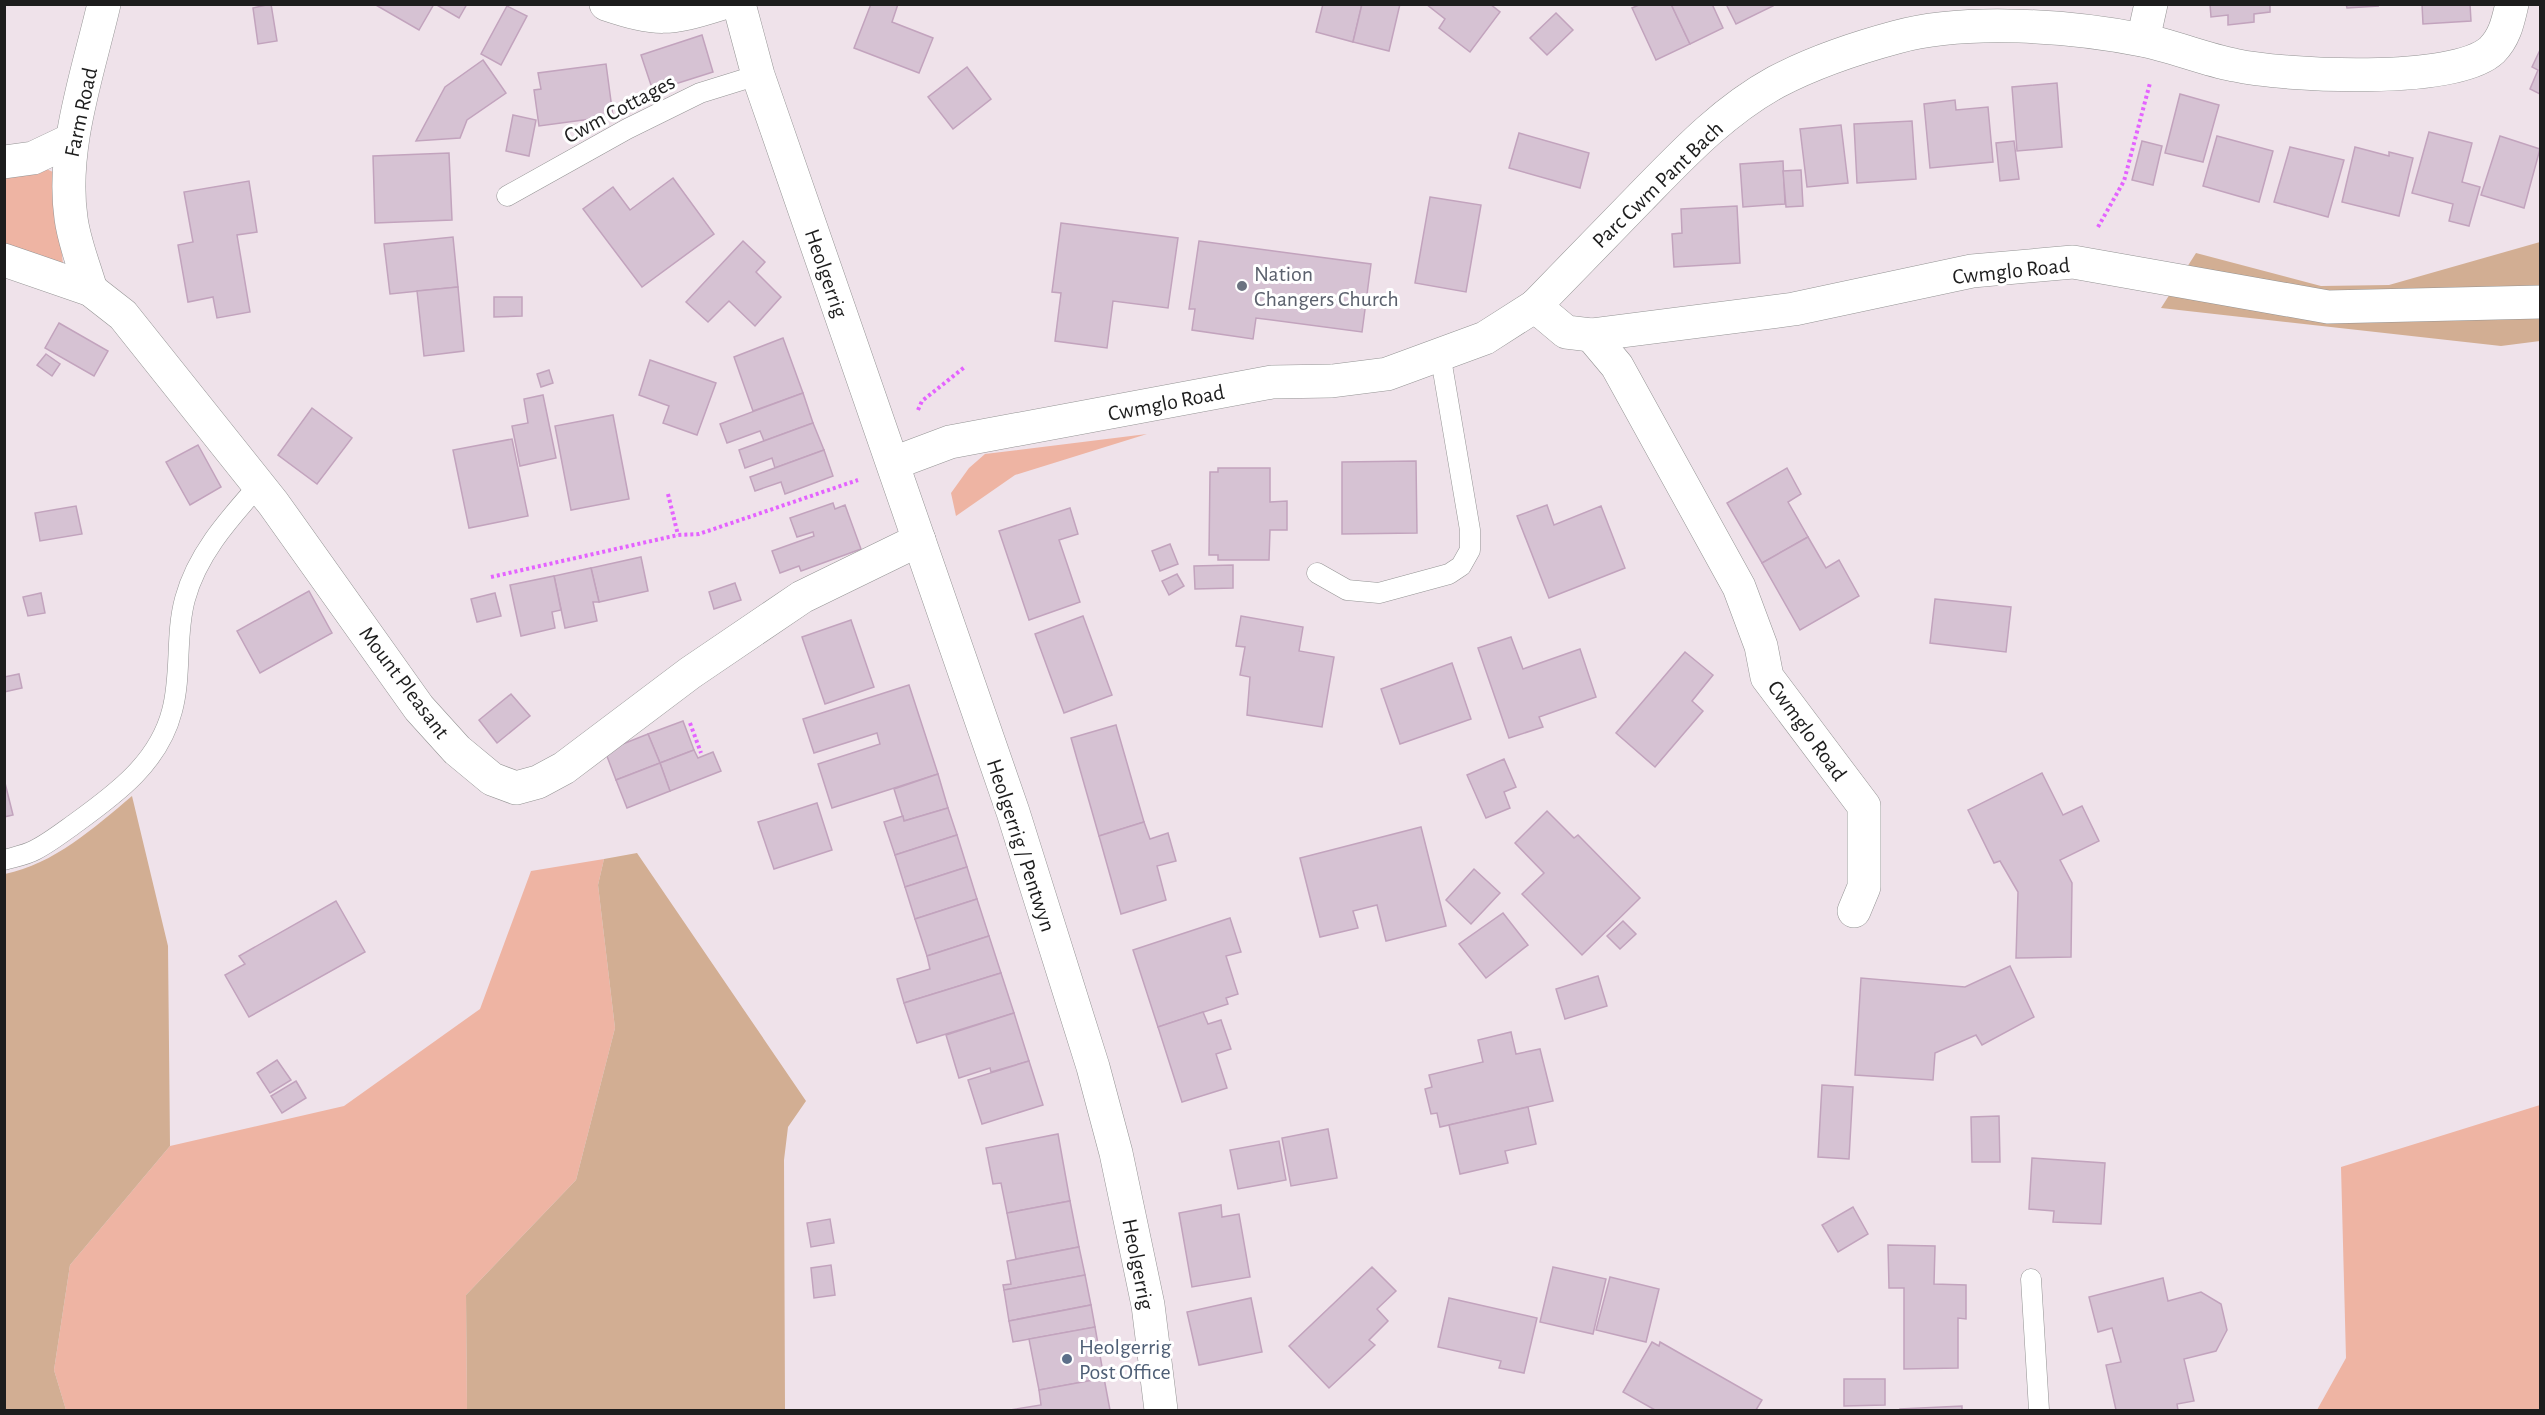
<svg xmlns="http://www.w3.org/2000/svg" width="2545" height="1415" viewBox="0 0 2545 1415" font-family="'Alegreya Sans',sans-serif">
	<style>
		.grass { fill: #eeb4a3 }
		.forest { fill: #d2ae93 }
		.building { fill: #d6c2d3; stroke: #c2a3bd; stroke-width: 1.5 }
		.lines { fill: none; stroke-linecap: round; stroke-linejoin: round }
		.lane-casing { stroke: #949494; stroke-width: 21 }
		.street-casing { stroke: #949494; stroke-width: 34 }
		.path { stroke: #e463ff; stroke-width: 4; stroke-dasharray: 3 3; stroke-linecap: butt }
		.lane { stroke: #fff; stroke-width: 20 }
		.street { stroke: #fff; stroke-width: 33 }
		.worship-dot { fill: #6b7280; stroke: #fff; stroke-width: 2 }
		.service-dot { fill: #5c6f8a; stroke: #fff; stroke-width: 2 }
		.labels { text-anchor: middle; stroke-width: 6; stroke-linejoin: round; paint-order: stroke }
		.street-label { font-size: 22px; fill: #1d1d1d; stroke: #fff }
		.worship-label { font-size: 22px; fill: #5b616d; stroke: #fff; text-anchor: start }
		.service-label { font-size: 22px; fill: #4e5e75; stroke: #fff; text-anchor: start }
	</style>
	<rect width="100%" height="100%" fill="#efe2ea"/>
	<g class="grass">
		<polygon points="42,167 53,172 63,264 5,245 5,175"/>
		<polygon points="1147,434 1015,475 956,516 951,493 969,468 985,454"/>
		<polygon points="604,859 598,885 615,1028 576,1180 466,1295 467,1410 66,1410 54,1370 70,1265 170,1146 344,1106 480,1009 531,871"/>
		<polygon points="2540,1105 2540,1410 2317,1410 2346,1358 2341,1167"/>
	</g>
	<g class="forest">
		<polygon points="2540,242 2540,341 2501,346 2161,308 2196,253 2321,286 2389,285"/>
		<path d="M132,796l36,150 2,200 -100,119 -16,105 12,40h-61v-536c49,-10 89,-46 127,-78z"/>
		<polygon points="637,853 806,1101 788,1127 784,1160 785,1410 467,1410 466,1295 576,1180 615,1028 598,885 604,859"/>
	</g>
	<g class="building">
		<polygon points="271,4 277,41 258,44 253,8"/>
		<polygon points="374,4 434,4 419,30"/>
		<polygon points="435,4 467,4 459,18"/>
		<polygon points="871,4 898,4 892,22 933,38 919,73 854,48"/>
		<polygon points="1323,4 1362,4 1353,42 1316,32"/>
		<polygon points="1362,4 1400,4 1389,51 1353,42"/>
		<polygon points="1426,4 1490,4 1500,12 1470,52 1439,28 1445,19"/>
		<polygon points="1641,4 1671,4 1690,44 1656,60 1632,8"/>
		<polygon points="1671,4 1712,4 1723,28 1690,44"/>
		<polygon points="1726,4 1772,4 1773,6 1736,24"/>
		<polygon points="2210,4 2270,4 2270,12 2254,14 2254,22 2228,25 2228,15 2211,17"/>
		<polygon points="2346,4 2377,4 2378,6 2347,8"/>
		<polygon points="2422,4 2470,4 2471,21 2423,24"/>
		<polygon points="507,6 527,16 501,65 481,54"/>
		<polygon points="1556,13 1573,30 1547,55 1530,38"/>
		<polygon points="702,35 713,72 653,91 641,55"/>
		<polygon points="2540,50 2540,94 2530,89 2538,70 2532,67"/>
		<polygon points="483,60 506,93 467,120 460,138 416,141 445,87"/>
		<polygon points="606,64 613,116 539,126 534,90 541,89 538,73"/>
		<polygon points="967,67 991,99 953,129 928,97"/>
		<polygon points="2057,83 2062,147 2017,151 2012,87"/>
		<polygon points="2180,94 2219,105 2203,162 2165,153"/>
		<polygon points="1955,100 1956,110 1988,107 1993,162 1930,168 1924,104"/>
		<polygon points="513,115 536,120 529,156 506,151"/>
		<polygon points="1912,121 1916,179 1857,183 1854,124"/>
		<polygon points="1841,125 1848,183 1807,187 1800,129"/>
		<polygon points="2429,132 2472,143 2462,182 2480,187 2469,226 2449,221 2453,204 2412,193"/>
		<polygon points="1519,133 1589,153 1580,188 1509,168"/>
		<polygon points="2217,136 2273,151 2259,202 2203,186"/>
		<polygon points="2500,136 2540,149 2524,208 2481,195"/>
		<polygon points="2014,141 2019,179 2000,181 1996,143"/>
		<polygon points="2142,141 2162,146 2153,185 2132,180"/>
		<polygon points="2290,147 2344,160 2328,217 2274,202"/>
		<polygon points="2355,147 2389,156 2389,152 2413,158 2399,216 2342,202"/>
		<polygon points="449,153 452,220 375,223 373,156"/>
		<polygon points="1783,161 1785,204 1743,207 1740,164"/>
		<polygon points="1801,170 1803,206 1786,207 1783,171"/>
		<polygon points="673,178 714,234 642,287 583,209 613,187 630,210"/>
		<polygon points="249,181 257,232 237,235 250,312 217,318 213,297 188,302 178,245 193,242 184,192"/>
		<polygon points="1430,197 1481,205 1466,292 1415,283"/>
		<polygon points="1737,206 1740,263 1674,267 1672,234 1682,233 1681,209"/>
		<polygon points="1061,223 1178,238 1168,308 1113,301 1107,348 1055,341 1061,293 1052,292"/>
		<polygon points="453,237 458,287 390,294 384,244"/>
		<polygon points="743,241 765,262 756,272 781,297 755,326 729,301 708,322 686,302"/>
		<polygon points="1199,241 1371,264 1362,332 1256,318 1253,339 1192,330 1195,309 1189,309"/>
		<polygon points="458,287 464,351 424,356 417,291"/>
		<polygon points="494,297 522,297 522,316 494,317"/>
		<polygon points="59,323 108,351 94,376 45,348"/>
		<polygon points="783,338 803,393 753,411 734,357"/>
		<polygon points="46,354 60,364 52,376 37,365"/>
		<polygon points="650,360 716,383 697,435 663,423 669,406 639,395"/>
		<polygon points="549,370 553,383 541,387 537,374"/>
		<polygon points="803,393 813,423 764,441 760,431 727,443 720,424"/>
		<polygon points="543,395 556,458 520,466 512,426 528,423 524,399"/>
		<polygon points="312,408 352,438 317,484 278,455"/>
		<polygon points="613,415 629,499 571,510 555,426"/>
		<polygon points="813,423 824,450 775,468 772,458 745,468 739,450"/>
		<polygon points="512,439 528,516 469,528 453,450"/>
		<polygon points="198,445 221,487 190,505 166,462"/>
		<polygon points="824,450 833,476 785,494 781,482 755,491 750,477"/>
		<polygon points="1416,461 1417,533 1342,534 1342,462"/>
		<polygon points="1218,468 1270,468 1270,502 1287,501 1287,530 1270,530 1269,560 1218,560 1218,555 1209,555 1210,472 1218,472"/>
		<polygon points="1787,468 1801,494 1788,502 1808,537 1762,563 1727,503"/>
		<polygon points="833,503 835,509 845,505 861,549 801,571 799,566 780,573 772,551 814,536 813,532 797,537 790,518"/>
		<polygon points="1547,505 1554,525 1601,506 1625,568 1549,598 1517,516"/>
		<polygon points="76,506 82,534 40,541 35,513"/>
		<polygon points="1070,508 1078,534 1059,540 1080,602 1029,620 999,531"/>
		<polygon points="1808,537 1826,568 1839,560 1859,596 1800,630 1762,563"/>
		<polygon points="1170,544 1178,564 1160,571 1152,551"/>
		<polygon points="641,557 648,591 599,602 591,568"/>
		<polygon points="1233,565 1233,588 1195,589 1194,566"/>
		<polygon points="591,568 599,602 593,602 597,621 565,628 554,576"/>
		<polygon points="1177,574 1184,586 1169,595 1162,581"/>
		<polygon points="554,576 561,610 552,612 555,628 521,636 510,585"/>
		<polygon points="735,583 741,600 714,609 709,592"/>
		<polygon points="309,591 332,633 260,673 237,631"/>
		<polygon points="41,593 45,613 28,616 23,597"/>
		<polygon points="495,593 501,616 477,622 471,599"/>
		<polygon points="1935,599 2011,607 2006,652 1930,643"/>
		<polygon points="1083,616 1112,695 1064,713 1035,634"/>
		<polygon points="1241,616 1303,627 1299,651 1334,657 1322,727 1247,715 1250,677 1240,675 1245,647 1236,646"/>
		<polygon points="851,620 874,687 825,704 802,637"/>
		<polygon points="1511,637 1523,669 1580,649 1596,697 1539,717 1543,727 1509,738 1478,648"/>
		<polygon points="1685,652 1713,675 1692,701 1703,711 1655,767 1616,733"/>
		<polygon points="1452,663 1471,719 1400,744 1381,689"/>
		<polygon points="19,674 22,688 4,692 4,677"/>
		<polygon points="909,685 938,774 832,808 818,764 880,744 877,733 814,753 803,719"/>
		<polygon points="511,694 530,716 497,743 479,720"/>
		<polygon points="683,721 694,750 660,763 648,734"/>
		<polygon points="1116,725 1144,822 1099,836 1071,738"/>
		<polygon points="648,734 660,763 616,780 605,751"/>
		<polygon points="694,750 698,758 713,752 721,771 670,791 660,763"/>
		<polygon points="1504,759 1516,787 1504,792 1510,808 1486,818 1467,775"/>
		<polygon points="660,763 670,791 627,808 616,780"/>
		<polygon points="2042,773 2063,815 2082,806 2099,841 2060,860 2072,883 2071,957 2016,958 2018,892 2000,861 1994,863 1968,810"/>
		<polygon points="938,774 948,808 904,821 894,789"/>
		<polygon points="4,779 13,815 4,817"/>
		<polygon points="817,803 832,850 774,869 758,822"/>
		<polygon points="948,808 957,835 895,855 884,822 903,816 904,821"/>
		<polygon points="1547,811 1574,838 1578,835 1640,898 1582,955 1522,894 1544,873 1515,843"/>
		<polygon points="1144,822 1150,839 1168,833 1176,861 1157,866 1166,900 1121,914 1099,836"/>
		<polygon points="1421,827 1446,926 1386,941 1377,905 1353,911 1358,928 1320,937 1300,858"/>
		<polygon points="957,835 967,867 905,887 895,855"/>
		<polygon points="967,867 977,899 915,919 905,887"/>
		<polygon points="1474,869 1500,893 1471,924 1446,900"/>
		<polygon points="977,899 989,936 927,956 915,919"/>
		<polygon points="336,901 365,952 249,1017 225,975 245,964 239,956"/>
		<polygon points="1503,913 1528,945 1486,978 1459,944"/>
		<polygon points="1230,918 1241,952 1226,956 1238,994 1226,998 1228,1004 1158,1027 1133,950"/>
		<polygon points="1623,921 1636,934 1620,949 1607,936"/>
		<polygon points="989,936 1001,973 904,1003 897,979 930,969 927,956"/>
		<polygon points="2010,966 2034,1017 1982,1045 1976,1035 1935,1053 1933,1080 1855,1075 1861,978 1965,987"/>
		<polygon points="1001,973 1014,1013 917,1043 904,1003"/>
		<polygon points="1598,976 1607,1006 1565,1019 1556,989"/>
		<polygon points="1203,1012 1208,1024 1221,1020 1231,1049 1216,1054 1227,1088 1182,1102 1158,1027"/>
		<polygon points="1014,1013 1029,1061 991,1072 990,1068 959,1078 946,1035"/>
		<polygon points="1511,1032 1516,1054 1540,1049 1553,1101 1440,1127 1437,1113 1431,1114 1425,1089 1432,1087 1429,1075 1483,1062 1478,1040"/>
		<polygon points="277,1060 291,1080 270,1093 257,1073"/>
		<polygon points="1029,1061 1043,1105 982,1124 968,1080"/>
		<polygon points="296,1081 306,1098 282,1113 271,1096"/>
		<polygon points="1822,1085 1853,1087 1849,1159 1818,1157"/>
		<polygon points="1528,1107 1536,1144 1505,1151 1508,1163 1460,1174 1449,1125"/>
		<polygon points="1999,1116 2000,1162 1972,1162 1971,1117"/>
		<polygon points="1328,1129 1337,1178 1291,1186 1282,1138"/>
		<polygon points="1058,1134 1070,1201 1007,1213 1001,1183 993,1184 986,1148"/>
		<polygon points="1279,1141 1286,1180 1238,1189 1230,1150"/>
		<polygon points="2032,1158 2105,1163 2101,1224 2053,1222 2054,1211 2029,1209"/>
		<polygon points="1070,1201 1079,1247 1016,1259 1007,1213"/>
		<polygon points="1221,1205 1222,1217 1239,1214 1250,1277 1192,1287 1179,1213"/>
		<polygon points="1853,1207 1868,1234 1838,1252 1822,1225"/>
		<polygon points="830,1219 834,1243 811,1247 807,1223"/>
		<polygon points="1888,1245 1935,1246 1934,1284 1966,1285 1966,1319 1958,1318 1958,1368 1904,1369 1904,1288 1889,1288"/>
		<polygon points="1079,1247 1085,1275 1004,1290 1003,1285 1011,1284 1007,1261"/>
		<polygon points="831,1265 835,1295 814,1298 811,1268"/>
		<polygon points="1372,1267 1396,1291 1377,1309 1388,1321 1369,1340 1375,1345 1329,1388 1289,1346"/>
		<polygon points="1553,1267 1606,1279 1593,1334 1540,1322"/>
		<polygon points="1085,1275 1091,1305 1009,1321 1004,1290"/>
		<polygon points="1610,1277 1659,1289 1646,1342 1596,1330"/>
		<polygon points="2163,1278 2168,1301 2201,1292 2221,1304 2227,1330 2216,1351 2184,1359 2194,1401 2177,1404 2178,1410 2116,1410 2106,1365 2121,1362 2112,1328 2098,1332 2089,1297"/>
		<polygon points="1251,1298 1262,1352 1199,1365 1187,1312"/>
		<polygon points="1449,1298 1537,1318 1524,1373 1499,1368 1501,1361 1438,1347"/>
		<polygon points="1091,1305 1095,1327 1013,1342 1009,1321"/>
		<polygon points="1095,1327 1104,1378 1039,1390 1029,1339"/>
		<polygon points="1652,1342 1659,1346 1660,1342 1762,1400 1756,1410 1655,1410 1623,1392"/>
		<polygon points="1104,1378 1110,1410 1010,1410 1041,1405 1039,1390"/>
		<polygon points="1844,1379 1885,1379 1885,1405 1844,1406"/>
		<polygon points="1962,1406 1962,1410 1900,1410 1900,1409"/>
	</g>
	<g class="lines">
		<g class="lane-casing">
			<g id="lane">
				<polyline points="507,196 627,129 700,93 758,75"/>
				<polyline points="1317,573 1347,590 1379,593 1449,574 1461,566 1470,550 1470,530 1440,353"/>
				<path d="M4,860c10,-3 22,-5 31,-10 14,-7 28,-18 42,-28 40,-29 82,-60 95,-111 10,-37 3,-76 13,-112 12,-45 44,-80 74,-114"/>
				<polyline points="2031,1279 2039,1410"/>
			</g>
		</g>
		<g class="street-casing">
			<g id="street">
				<path d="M606,4c51,17 63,16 114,0"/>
				<polyline points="739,4 758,75 1013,812 1093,1067 1116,1153 1148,1305 1161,1410"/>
				<polyline points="2143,40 2151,4"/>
				<polyline points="4,162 33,158 71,140"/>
				<polyline points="4,260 91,290 123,315 273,503 419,708 457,750 492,779 516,788 538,782 564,768 690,673 802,597 919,540"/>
				<path d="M91,290c-7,-24 -17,-48 -20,-72 -10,-70 17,-145 33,-214"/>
				<path d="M1535,306c35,-36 70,-72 105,-108 42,-43 83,-87 136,-116 38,-20 80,-34 121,-45 69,-19 175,-11 245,3 31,6 61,19 92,25 50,11 221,20 258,-15 13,-13 16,-29 20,-46"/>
				<polyline points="1591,335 1617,366 1739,587 1761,646 1767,677 1864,806 1864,887 1854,911"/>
				<polyline points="894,463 950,442 1272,382 1332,381 1387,374 1485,338 1535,306 1566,332 1591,335 1794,309 1972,271 2073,262 2328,307 2540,302"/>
			</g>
		</g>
		<g class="path">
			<polyline points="2098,227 2124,181 2150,83"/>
			<polyline points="918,410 922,401 966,366"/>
			<polyline points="668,494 678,535"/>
			<polyline points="491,577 678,535 699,534 858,480"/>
			<polyline points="690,723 701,753"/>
		</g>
		<use href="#lane" class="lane"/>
		<use href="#street" class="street"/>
	</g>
	<circle class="worship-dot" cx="1242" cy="286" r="6"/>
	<circle class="service-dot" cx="1067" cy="1359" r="6"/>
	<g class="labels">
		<g class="street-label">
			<text transform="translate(619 108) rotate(-28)" y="8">Cwm Cottages</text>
			<text transform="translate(80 112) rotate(-78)" y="8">Farm Road</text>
			<text transform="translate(1657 184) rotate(-44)" y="8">Parc Cwm Pant Bach</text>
			<text transform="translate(2011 270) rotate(-6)" y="8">Cwmglo Road</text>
			<text transform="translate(827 273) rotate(71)" y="8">Heolgerrig</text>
			<text transform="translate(1166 402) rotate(-11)" y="8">Cwmglo Road</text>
			<text transform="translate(405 682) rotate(53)" y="8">Mount Pleasant</text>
			<text transform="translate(1808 730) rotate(54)" y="8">Cwmglo Road</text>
			<text transform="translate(1022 845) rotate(72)" y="8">Heolgerrig / Pentwyn</text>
			<text transform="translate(1139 1264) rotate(79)" y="8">Heolgerrig</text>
		</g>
		<g class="worship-label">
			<text x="1254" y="281">Nation<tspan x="1254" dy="25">Changers Church</tspan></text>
		</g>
		<g class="service-label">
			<text x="1079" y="1354">Heolgerrig<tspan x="1079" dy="25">Post Office</tspan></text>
		</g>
	</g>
	<rect width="2545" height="1415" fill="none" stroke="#1d1d1d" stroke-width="12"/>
</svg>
